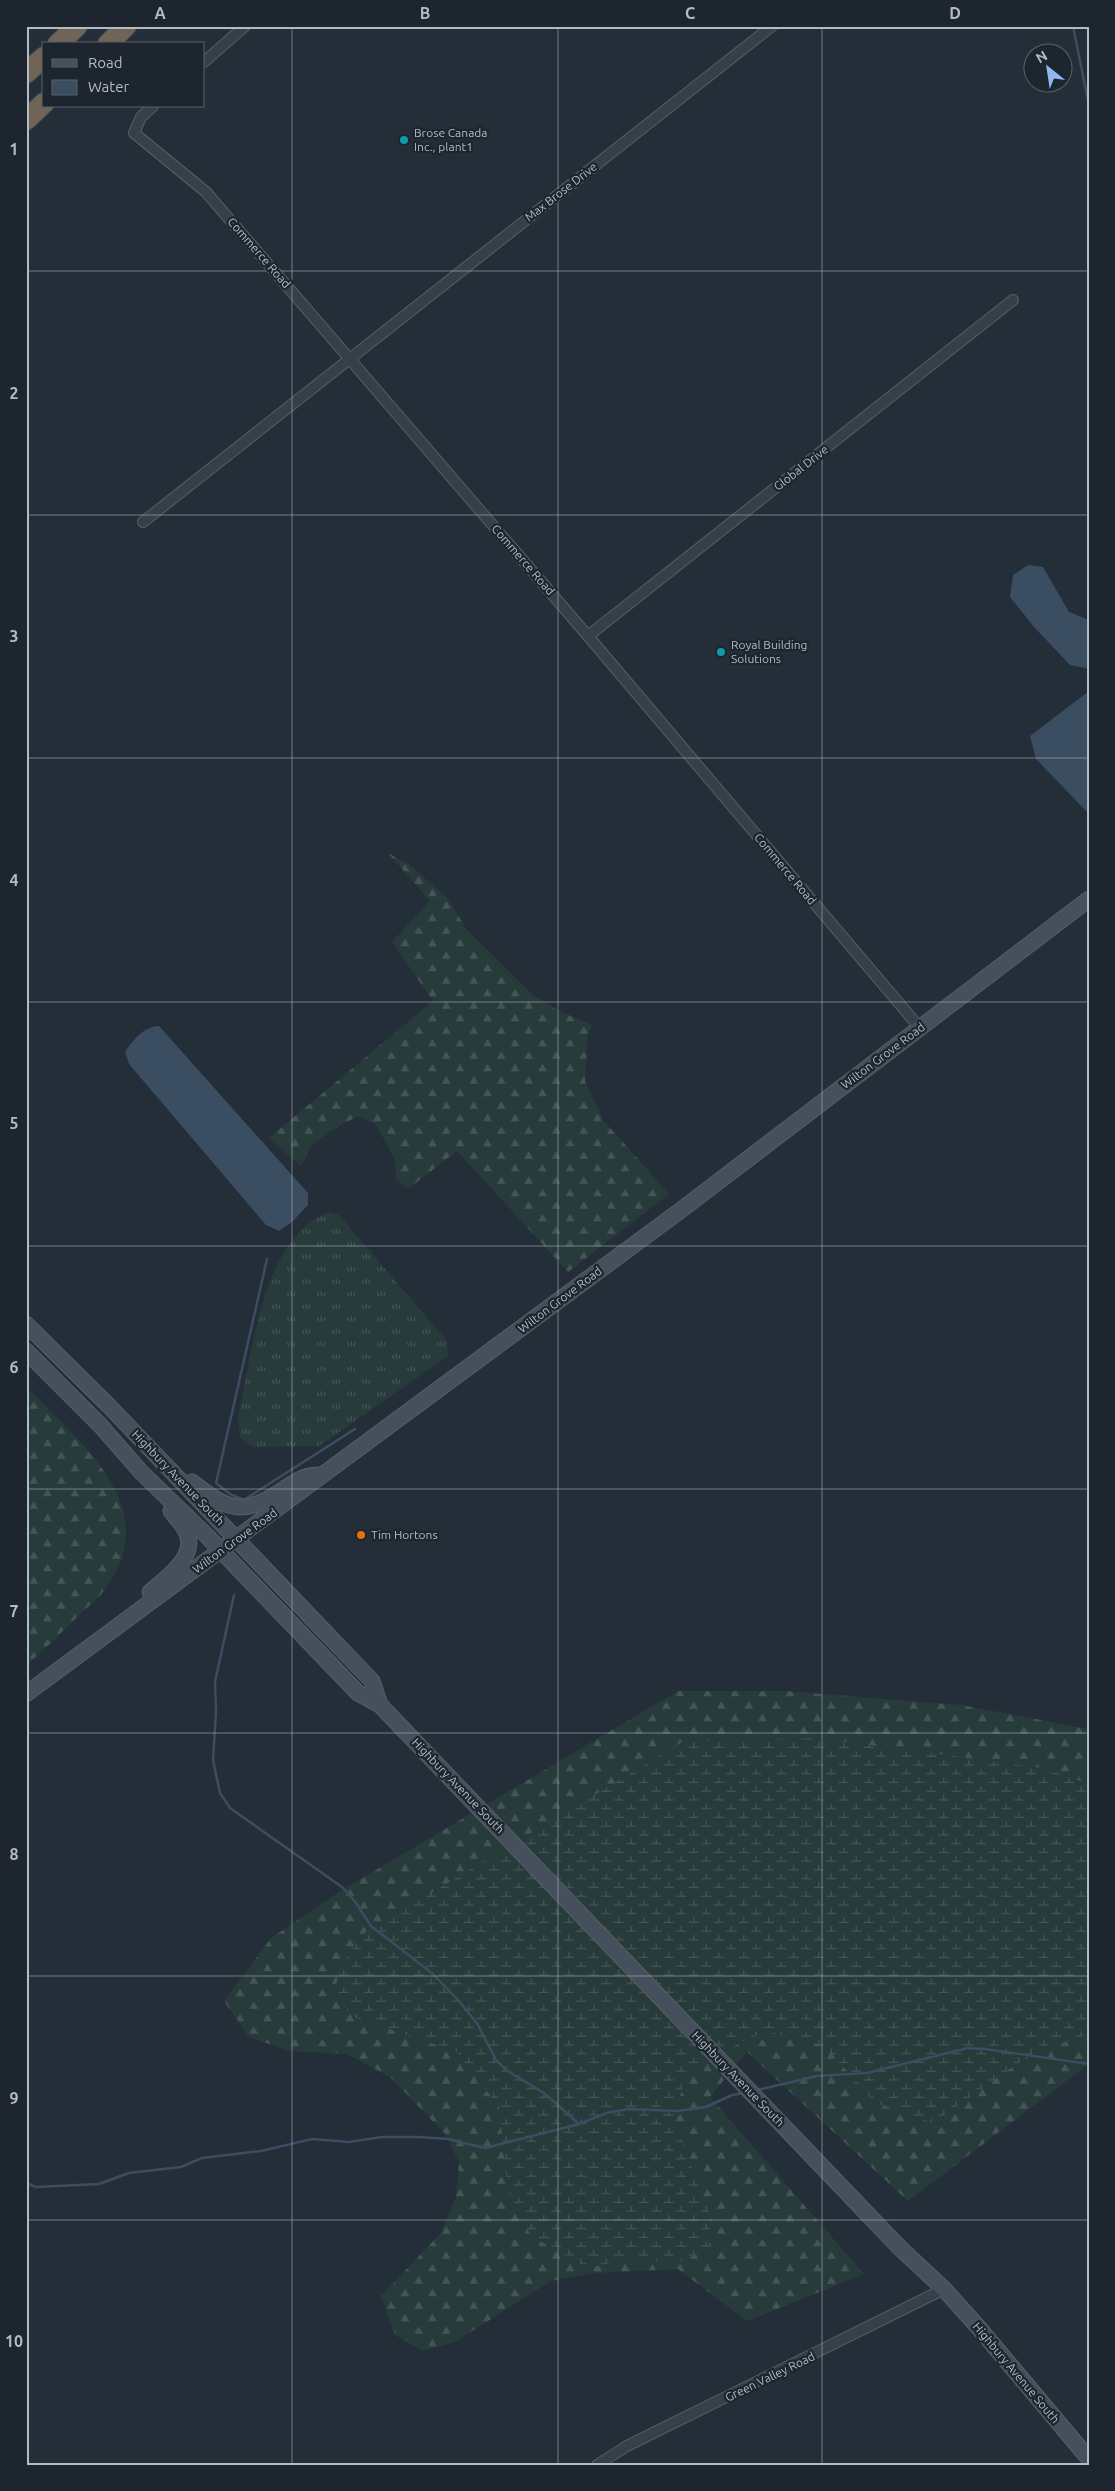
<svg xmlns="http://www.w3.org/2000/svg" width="1115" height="2491" viewBox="0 0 1115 2491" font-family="Ubuntu,sans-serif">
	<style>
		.grass { fill: url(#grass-tufts) }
		.forest { fill: url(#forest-firs) }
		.wetland { fill: url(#wetland-marsh) }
		.water { fill: #3a4d61 }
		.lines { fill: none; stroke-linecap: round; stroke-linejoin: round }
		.stream { stroke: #3a4d61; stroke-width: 2.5 }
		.minor-casing { stroke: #565e67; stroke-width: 12 }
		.secondary-casing { stroke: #565e67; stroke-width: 17 }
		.motorway-casing { stroke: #434b54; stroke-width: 22 }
		.minor { stroke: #37404a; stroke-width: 10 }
		.secondary { stroke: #464f5c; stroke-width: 15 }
		.motorway { stroke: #6f6455; stroke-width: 20 }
		.grid { fill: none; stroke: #b3bbc5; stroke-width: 1; stroke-opacity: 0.55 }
		.culture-dot { fill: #0f9aa8; stroke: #1d252e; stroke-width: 2 }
		.food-dot { fill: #e8710a; stroke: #1d252e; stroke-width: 2 }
		.labels { text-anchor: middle; stroke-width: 4.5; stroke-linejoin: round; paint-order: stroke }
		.poi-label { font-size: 12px; fill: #b3bbc5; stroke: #1d252e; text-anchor: start }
		.street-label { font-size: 12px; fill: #b3bbc5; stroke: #1d252e }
		.neatline { fill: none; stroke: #b3bbc5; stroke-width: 2 }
		.grid-label { font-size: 16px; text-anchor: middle; font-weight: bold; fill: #b3bbc5 }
	</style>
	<defs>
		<pattern id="grass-tufts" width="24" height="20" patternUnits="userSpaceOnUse" patternTransform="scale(1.25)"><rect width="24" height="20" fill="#273b3b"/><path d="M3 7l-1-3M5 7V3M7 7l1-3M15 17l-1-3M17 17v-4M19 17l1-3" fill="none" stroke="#445556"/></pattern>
		<pattern id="forest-firs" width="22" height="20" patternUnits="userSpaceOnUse" patternTransform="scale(1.25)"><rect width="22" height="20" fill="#273b3b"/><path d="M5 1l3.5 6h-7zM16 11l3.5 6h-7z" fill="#445556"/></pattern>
		<pattern id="wetland-marsh" width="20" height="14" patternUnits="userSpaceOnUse" patternTransform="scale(1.25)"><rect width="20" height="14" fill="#273b3b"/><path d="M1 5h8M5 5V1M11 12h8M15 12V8" fill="none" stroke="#445556"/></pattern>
	</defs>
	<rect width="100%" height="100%" fill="#242e39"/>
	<path class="grass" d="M328,1212l11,3 108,126 1,15 -129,90 -67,1 -12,-10 -2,-19c14,-63 23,-178 90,-206z"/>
	<g class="forest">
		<polygon points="388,853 410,865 448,899 467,930 534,996 559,1011 592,1025 588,1033 585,1081 604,1121 669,1194 568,1272 457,1151 408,1189 396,1179 395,1158 375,1124 358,1116 332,1130 311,1146 301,1166 269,1138 433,1001 392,942 430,901"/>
		<path d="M26,1386c54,58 142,121 77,206 -7,9 -17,16 -25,24 -17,17 -34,34 -52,50z"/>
		<polygon points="678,1691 785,1691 961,1705 1089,1729 1089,2064 908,2201 747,2052 710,2097 864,2274 747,2321 678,2269 594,2273 551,2281 455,2342 423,2351 395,2335 381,2296 440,2234 456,2197 459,2162 445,2134 390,2077 347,2054 290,2051 249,2037 224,2001 271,1938 342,1890"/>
	</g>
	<polygon class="wetland" points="818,1738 1042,1768 1089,1784 1089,2034 1034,2052 933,2123 875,2103 825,2046 766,2031 708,2058 684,2083 673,2119 710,2214 709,2250 672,2264 633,2258 588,2268 531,2236 508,2191 499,2107 457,2052 353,2017 334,1993 340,1967 363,1934 684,1741"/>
	<g class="water">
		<polygon points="1028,565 1043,567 1069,612 1089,620 1089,669 1070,665 1034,627 1010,597 1013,575"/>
		<polygon points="1089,691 1089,814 1036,759 1030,736"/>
		<path d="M159,1026l149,167v12l-16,17 -13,9 -13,-6 -137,-161 -4,-12c9,-13 18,-25 34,-26z"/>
	</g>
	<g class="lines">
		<g class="stream">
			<polyline points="1073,26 1089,106"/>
			<polyline points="267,1259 216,1483 230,1494 244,1500 355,1429"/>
			<polyline points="234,1595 215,1682 216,1712 213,1760 220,1793 230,1808 342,1887 356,1903 371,1926 433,1974 460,2002 478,2025 496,2060 506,2070 544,2093 579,2124"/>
			<polyline points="758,2090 817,2076 867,2073 968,2048 985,2049 1089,2064"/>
			<polyline points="26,2183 36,2187 99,2184 129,2173 181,2167 202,2158 261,2151 312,2139 349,2142 382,2137 419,2137 448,2139 485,2148 579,2124 607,2113 628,2109 678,2111 706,2107 732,2095 745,2093"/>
		</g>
		<g class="minor-casing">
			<g id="minor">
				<polyline points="204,62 245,26"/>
				<polyline points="153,106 141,117 134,133 206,192 588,636 920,1028"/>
				<polyline points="143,522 772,26"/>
				<polyline points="588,636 1013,300"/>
				<polyline points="597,2465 627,2446 944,2289"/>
			</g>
		</g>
		<g class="secondary-casing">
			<g id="secondary">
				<polyline points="26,1324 109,1406 372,1681 380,1705"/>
				<polyline points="26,1351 100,1425 141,1472 207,1536 358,1693 380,1705 900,2248 944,2289 979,2328 1089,2459"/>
				<path d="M192,1482c39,31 53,34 95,5 12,-8 21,-13 35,-12"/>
				<path d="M150,1592c14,-12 44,-33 38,-55 -2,-10 -11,-18 -17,-26"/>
				<polyline points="26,1694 681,1210 1089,899"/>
			</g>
		</g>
		<g class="motorway-casing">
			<g id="motorway">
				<polyline points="58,44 77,26"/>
				<polyline points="108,44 126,26"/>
				<polyline points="26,73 44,57"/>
				<polyline points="26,120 44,103"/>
			</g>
		</g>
		<use href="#minor" class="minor"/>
		<use href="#secondary" class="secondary"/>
		<use href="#motorway" class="motorway"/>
	</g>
	<path class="grid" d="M292,26v2439M558,26v2439M822,26v2439M26,271h1063M26,515h1063M26,758h1063M26,1002h1063M26,1246h1063M26,1489h1063M26,1733h1063M26,1976h1063M26,2220h1063"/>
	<g class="culture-dot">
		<circle cx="404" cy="140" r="5"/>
		<circle cx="721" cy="652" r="5"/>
	</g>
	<circle class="food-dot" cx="361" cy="1535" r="5"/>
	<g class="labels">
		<g class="poi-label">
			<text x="414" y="137">Brose Canada<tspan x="414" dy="14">Inc., plant1</tspan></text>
			<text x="731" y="649">Royal Building<tspan x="731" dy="14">Solutions</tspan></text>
			<text x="371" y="1539">Tim Hortons</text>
		</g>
		<g class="street-label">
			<text transform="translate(561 192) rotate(-38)" y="4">Max Brose Drive</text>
			<text transform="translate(259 253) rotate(49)" y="4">Commerce Road</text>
			<text transform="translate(801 468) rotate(-38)" y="4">Global Drive</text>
			<text transform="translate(523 560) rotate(49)" y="4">Commerce Road</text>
			<text transform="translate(785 869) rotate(50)" y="4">Commerce Road</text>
			<text transform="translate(883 1056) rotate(-37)" y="4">Wilton Grove Road</text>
			<text transform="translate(560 1300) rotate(-37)" y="4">Wilton Grove Road</text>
			<text transform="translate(178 1478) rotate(46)" y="4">Highbury Avenue South</text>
			<text transform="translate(235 1541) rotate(-36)" y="4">Wilton Grove Road</text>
			<text transform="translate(458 1786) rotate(46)" y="4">Highbury Avenue South</text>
			<text transform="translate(738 2079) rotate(46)" y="4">Highbury Avenue South</text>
			<text transform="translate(1016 2373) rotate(50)" y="4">Highbury Avenue South</text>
			<text transform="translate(770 2377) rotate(-26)" y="4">Green Valley Road</text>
		</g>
	</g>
	<rect width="1115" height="2491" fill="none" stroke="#1d252e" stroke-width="55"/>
	<rect x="42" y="42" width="162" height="65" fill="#1d252e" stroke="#59616a"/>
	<rect x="52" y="59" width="25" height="8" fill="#464f5c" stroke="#59616a"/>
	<text x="88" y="68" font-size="15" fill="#b3bbc5">Road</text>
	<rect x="52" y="80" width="25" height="15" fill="#3a4d61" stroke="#59616a"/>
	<text x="88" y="92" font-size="15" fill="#b3bbc5">Water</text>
	<g transform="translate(1048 68) rotate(330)"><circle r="24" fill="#1d252e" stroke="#59616a"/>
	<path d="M0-4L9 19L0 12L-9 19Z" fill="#8db8f0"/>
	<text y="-8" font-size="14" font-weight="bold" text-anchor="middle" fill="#b3bbc5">N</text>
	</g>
	<rect x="28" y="28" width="1060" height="2436" class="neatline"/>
	<g class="grid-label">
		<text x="160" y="19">A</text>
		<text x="425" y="19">B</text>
		<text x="690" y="19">C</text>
		<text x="955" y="19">D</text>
		<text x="14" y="155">1</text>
		<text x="14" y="399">2</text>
		<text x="14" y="642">3</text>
		<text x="14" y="886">4</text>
		<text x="14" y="1129">5</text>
		<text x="14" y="1373">6</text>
		<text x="14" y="1617">7</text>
		<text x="14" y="1860">8</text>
		<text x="14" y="2104">9</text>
		<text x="14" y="2347">10</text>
	</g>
</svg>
